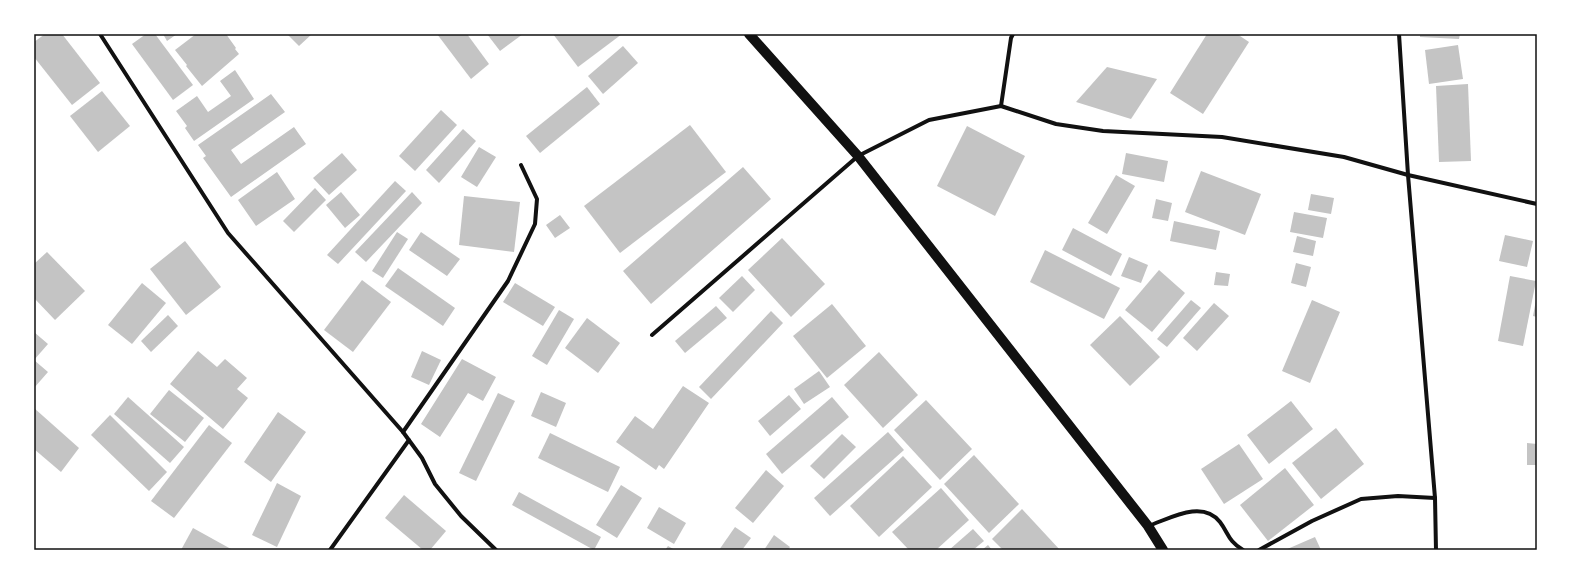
<svg xmlns="http://www.w3.org/2000/svg" width="1571" height="584" viewBox="0 0 1571 584" font-family="'IBM Plex Sans',sans-serif">
	<style>
		.building { fill: #c4c4c4 }
		.lines { fill: none; stroke-linecap: round; stroke-linejoin: round }
		.minor { stroke: #111; stroke-width: 4 }
		.primary { stroke: #111; stroke-width: 10 }
		.neatline { fill: none; stroke: #111; stroke-width: 1.5 }
	</style>
	<rect width="100%" height="100%" fill="#fff"/>
	<g class="building">
		<polygon points="45,34 62,34 100,83 72,105 34,57 34,42"/>
		<polygon points="146,34 155,34 193,85 173,100 132,44"/>
		<polygon points="163,34 177,34 167,41"/>
		<polygon points="196,34 226,34 236,48 235,49 239,54 202,86 186,66 187,65 175,50"/>
		<polygon points="287,34 312,34 299,46"/>
		<polygon points="437,34 467,34 489,64 471,79"/>
		<polygon points="487,34 523,34 500,51"/>
		<polygon points="553,34 622,34 578,67"/>
		<polygon points="1207,34 1237,34 1249,42 1203,114 1170,93"/>
		<polygon points="1420,34 1460,34 1459,39 1420,37"/>
		<polygon points="1458,45 1463,79 1429,84 1425,50"/>
		<polygon points="623,46 638,63 603,94 588,76"/>
		<polygon points="1107,67 1157,79 1131,119 1076,102"/>
		<polygon points="235,70 254,99 194,141 185,128 187,126 176,111 197,96 208,112 231,96 220,81"/>
		<polygon points="1468,84 1471,161 1439,162 1436,86"/>
		<polygon points="587,87 600,104 540,153 526,136"/>
		<polygon points="102,91 130,126 98,152 70,116"/>
		<polygon points="271,94 285,112 231,150 241,164 294,127 306,144 231,197 203,158 206,156 198,145"/>
		<polygon points="441,110 457,125 415,171 399,156"/>
		<polygon points="690,125 726,172 620,253 584,206"/>
		<polygon points="967,126 1025,156 995,216 937,186"/>
		<polygon points="463,129 476,141 439,183 426,170"/>
		<polygon points="479,147 496,157 477,187 461,177"/>
		<polygon points="342,153 357,170 329,195 313,178"/>
		<polygon points="1126,153 1168,161 1164,182 1122,174"/>
		<polygon points="743,167 771,199 651,304 623,271"/>
		<polygon points="1201,171 1261,194 1245,235 1185,212"/>
		<polygon points="277,172 295,199 256,226 238,200"/>
		<polygon points="1116,175 1135,186 1107,234 1088,223"/>
		<polygon points="395,181 406,191 338,264 327,255"/>
		<polygon points="315,188 326,200 294,232 283,221"/>
		<polygon points="341,192 360,215 345,228 326,205"/>
		<polygon points="412,192 422,203 366,262 355,252"/>
		<polygon points="1311,194 1334,198 1331,214 1308,210"/>
		<polygon points="464,196 520,202 514,252 459,245"/>
		<polygon points="1156,199 1172,203 1168,221 1152,218"/>
		<polygon points="1294,212 1327,218 1323,238 1290,232"/>
		<polygon points="560,215 570,228 555,238 546,225"/>
		<polygon points="1174,221 1220,231 1216,250 1170,241"/>
		<polygon points="1073,228 1122,254 1111,276 1062,250"/>
		<polygon points="397,232 408,239 383,278 372,271"/>
		<polygon points="421,232 460,259 447,276 409,250"/>
		<polygon points="1505,235 1533,241 1527,267 1499,261"/>
		<polygon points="1297,236 1316,241 1313,256 1293,252"/>
		<polygon points="782,238 825,284 791,317 748,270"/>
		<polygon points="185,241 221,287 186,315 150,269"/>
		<polygon points="1045,250 1120,288 1104,319 1030,282"/>
		<polygon points="47,252 85,291 55,320 34,298 34,264"/>
		<polygon points="1129,257 1148,265 1141,283 1121,276"/>
		<polygon points="1296,263 1311,267 1306,287 1291,283"/>
		<polygon points="398,268 455,308 443,326 385,286"/>
		<polygon points="1159,270 1185,293 1152,332 1125,310"/>
		<polygon points="1216,272 1230,274 1228,286 1214,285"/>
		<polygon points="742,276 755,290 733,312 719,298"/>
		<polygon points="1510,276 1536,281 1523,346 1498,341"/>
		<polygon points="362,280 391,302 353,352 324,330"/>
		<polygon points="142,283 166,303 132,344 108,325"/>
		<polygon points="515,283 555,307 543,326 503,302"/>
		<polygon points="1191,300 1201,308 1167,347 1157,339"/>
		<polygon points="1312,300 1340,312 1310,383 1282,371"/>
		<polygon points="1536,300 1537,300 1537,317 1533,316"/>
		<polygon points="1214,303 1229,316 1197,351 1183,338"/>
		<polygon points="832,304 866,346 827,378 793,336"/>
		<polygon points="716,306 727,318 685,353 675,341"/>
		<polygon points="559,310 574,319 547,365 532,356"/>
		<polygon points="771,311 783,323 711,399 699,387"/>
		<polygon points="168,315 178,326 151,352 141,341"/>
		<polygon points="1120,316 1160,357 1130,386 1090,345"/>
		<polygon points="587,318 620,343 598,373 565,348"/>
		<polygon points="34,332 48,344 34,360 48,372 34,388"/>
		<polygon points="198,351 217,367 225,359 247,378 237,389 248,398 223,429 170,384"/>
		<polygon points="422,351 441,360 429,385 411,377"/>
		<polygon points="879,352 918,395 883,428 844,385"/>
		<polygon points="462,359 496,377 483,401 468,393 440,437 421,424"/>
		<polygon points="819,371 830,387 804,404 794,389"/>
		<polygon points="683,386 709,403 664,469 659,465 656,470 616,442 635,416 653,429"/>
		<polygon points="169,390 204,418 185,442 150,414"/>
		<polygon points="541,392 566,403 556,427 531,416"/>
		<polygon points="498,393 515,401 476,481 459,473"/>
		<polygon points="789,395 801,409 770,436 758,421"/>
		<polygon points="128,397 184,447 170,463 114,414"/>
		<polygon points="832,397 849,417 782,474 766,454"/>
		<polygon points="926,400 972,449 940,480 894,430"/>
		<polygon points="1291,401 1313,429 1269,464 1247,435"/>
		<polygon points="34,408 79,448 61,472 34,449"/>
		<polygon points="278,412 306,432 271,482 244,462"/>
		<polygon points="110,415 167,472 149,491 91,435"/>
		<polygon points="209,425 232,443 174,518 151,501"/>
		<polygon points="1336,428 1364,464 1321,499 1292,463"/>
		<polygon points="888,432 904,450 830,516 814,498"/>
		<polygon points="550,433 620,467 608,492 538,458"/>
		<polygon points="842,434 856,447 824,479 810,466"/>
		<polygon points="1527,443 1537,444 1537,465 1527,465"/>
		<polygon points="1239,444 1263,479 1224,504 1201,469"/>
		<polygon points="974,455 1019,504 989,533 944,484"/>
		<polygon points="903,456 932,487 879,537 850,506"/>
		<polygon points="1285,468 1314,505 1268,541 1240,505"/>
		<polygon points="766,470 784,486 753,523 735,508"/>
		<polygon points="277,483 301,496 277,547 252,535"/>
		<polygon points="621,485 642,498 617,538 596,525"/>
		<polygon points="941,488 969,520 936,550 909,550 892,532"/>
		<polygon points="519,492 601,537 594,550 512,505"/>
		<polygon points="404,495 446,531 430,550 423,550 385,518"/>
		<polygon points="659,507 686,523 674,544 647,528"/>
		<polygon points="1022,509 1060,550 1003,550 992,539"/>
		<polygon points="735,527 751,538 742,550 719,550"/>
		<polygon points="193,528 231,549 230,550 181,550"/>
		<polygon points="973,529 984,541 973,550 949,550"/>
		<polygon points="774,535 790,547 788,550 764,550"/>
		<polygon points="1315,537 1321,550 1285,550"/>
		<polygon points="988,545 992,550 982,550"/>
		<polygon points="668,546 675,550 665,550"/>
	</g>
	<g class="lines">
		<g class="minor">
			<polyline points="100,34 228,233 403,432 422,458 435,484 461,516 496,550"/>
			<polyline points="1399,34 1408,175 1435,498 1436,550"/>
			<polyline points="1001,106 1011,38 1013,34"/>
			<polyline points="652,335 858,156 929,120 1001,106 1056,124 1103,131 1222,137 1344,157 1408,175 1537,204"/>
			<polyline points="403,432 508,281 535,224 537,199 521,165"/>
			<path d="M1148,526c21,-7 54,-27 72,-4 9,12 8,19 23,28"/>
			<polyline points="330,550 409,440"/>
			<polyline points="1259,550 1312,521 1361,499 1398,496 1435,498"/>
		</g>
		<polyline class="primary" points="749,34 858,156 1148,526 1163,550"/>
	</g>
	<rect width="1571" height="584" fill="none" stroke="#ffffff" stroke-width="70"/>
	<rect x="35" y="35" width="1501" height="514" class="neatline"/>
</svg>
